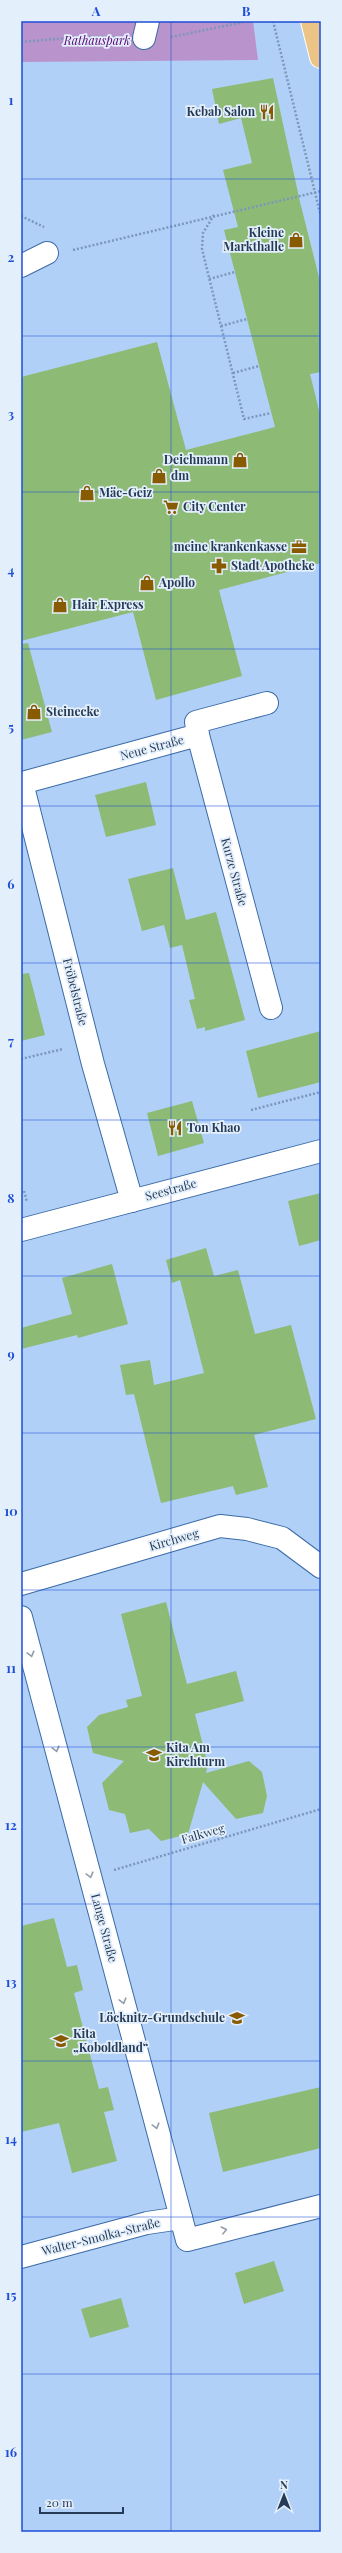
<svg xmlns="http://www.w3.org/2000/svg" width="342" height="2553" viewBox="0 0 342 2553" font-family="'Playfair Display',serif">
	<style>
		.green { fill: #b993cb }
		.building { fill: #8dba74 }
		.lines { fill: none; stroke-linecap: round; stroke-linejoin: round }
		.minor-casing { stroke: #3b6ba7; stroke-width: 24 }
		.major-casing { stroke: #fff; stroke-width: 24 }
		.path { stroke: #7c97b9; stroke-width: 2.5; stroke-dasharray: 2 2; stroke-linecap: butt }
		.minor { stroke: #fff; stroke-width: 22 }
		.major { stroke: #ecc586; stroke-width: 22 }
		.oneway { stroke: #929daa }
		.grid { fill: none; stroke: #1d4ed8; stroke-width: 1; stroke-opacity: 0.55 }
		.labels { text-anchor: middle; stroke-width: 3.5; stroke-linejoin: round; paint-order: stroke }
		.park-label { font-size: 12px; font-style: italic; fill: #590573; stroke: #e4effc }
		.poi-label { font-size: 12px; font-weight: bold; fill: #263b56; stroke: #e4effc; text-anchor: start }
		.street-label { font-size: 12px; fill: #263b56; stroke: #e4effc }
		.neatline { fill: none; stroke: #1d4ed8; stroke-width: 1.5 }
		.grid-label { font-size: 13px; text-anchor: middle; font-weight: bold; fill: #1d4ed8 }
	</style>
	<rect width="100%" height="100%" fill="#b1d0f7"/>
	<polygon class="green" points="21,21 253,21 258,60 21,62"/>
	<g class="building">
		<polygon points="273,78 300,202 321,285 321,372 310,374 321,418 321,563 219,590 242,676 156,700 133,612 21,641 21,377 157,342 186,450 275,427 224,230 238,227 223,170 252,163 241,118 219,124 212,89"/>
		<polygon points="28,643 52,732 21,740 21,644"/>
		<polygon points="146,782 156,825 106,837 95,795"/>
		<polygon points="173,868 186,920 216,912 245,1020 205,1031 205,1027 197,1029 189,1000 195,999 182,945 170,948 164,925 142,931 128,879"/>
		<polygon points="29,973 45,1035 21,1041 21,974"/>
		<polygon points="321,1031 321,1082 258,1098 246,1051"/>
		<polygon points="192,1101 204,1143 158,1156 147,1113"/>
		<polygon points="321,1193 321,1240 299,1246 288,1201"/>
		<polygon points="206,1248 214,1276 238,1270 255,1334 291,1325 316,1419 254,1435 268,1487 236,1495 233,1486 161,1503 134,1394 126,1395 120,1365 150,1360 154,1385 204,1373 180,1280 172,1283 166,1260"/>
		<polygon points="112,1264 128,1324 78,1338 77,1335 21,1349 21,1328 72,1314 62,1278"/>
		<polygon points="166,1602 187,1684 236,1671 244,1701 195,1714 208,1765 206,1773 249,1761 262,1772 267,1796 263,1813 236,1819 203,1782 188,1834 161,1841 149,1829 130,1833 125,1814 109,1810 102,1783 124,1761 93,1753 87,1727 99,1715 128,1707 126,1700 142,1696 121,1614"/>
		<polygon points="54,1918 67,1967 77,1965 83,1990 74,1993 99,2089 108,2087 114,2110 104,2112 117,2161 72,2173 59,2123 21,2132 21,1926"/>
		<polygon points="321,2087 321,2148 223,2172 209,2113"/>
		<polygon points="274,2261 284,2291 244,2304 235,2273"/>
		<polygon points="121,2298 129,2327 90,2338 81,2309"/>
	</g>
	<g class="lines">
		<g class="minor-casing">
			<g id="minor">
				<polyline points="144,38 148,21"/>
				<polyline points="21,266 47,253"/>
				<polyline points="198,735 271,1008"/>
				<polyline points="132,1201 93,1064 22,783 198,735 196,722 267,703"/>
				<polyline points="21,1230 321,1151"/>
				<polyline points="21,1584 220,1526 247,1529 282,1538 321,1567"/>
				<polyline points="21,1617 187,2240 321,2206"/>
				<polyline points="21,2257 147,2223 181,2218"/>
			</g>
		</g>
		<g class="major-casing">
			<polyline id="major" points="312,21 321,57"/>
		</g>
		<g class="path">
			<polyline points="273,21 321,217"/>
			<polyline points="171,37 249,21"/>
			<polyline points="21,42 79,37 118,37"/>
			<polyline points="214,215 203,233 202,249 244,419 271,413"/>
			<polyline points="21,216 44,227"/>
			<polyline points="73,250 321,191"/>
			<polyline points="209,279 235,272"/>
			<polyline points="221,326 247,319"/>
			<polyline points="233,373 259,366"/>
			<polyline points="21,1059 63,1049"/>
			<polyline points="251,1110 321,1092"/>
			<polyline points="24,1191 27,1202"/>
			<polyline points="114,1870 321,1809"/>
		</g>
		<use href="#minor" class="minor"/>
		<use href="#major" class="major"/>
	</g>
	<defs><path id="oneway-chevron" d="M-2-3.5L2.5 0L-2 3.5" fill="none" stroke-width="1.6" stroke-linecap="round" stroke-linejoin="round"/></defs>
	<g class="oneway">
		<use href="#oneway-chevron" transform="translate(31 1654) rotate(75)"/>
		<use href="#oneway-chevron" transform="translate(56 1749) rotate(75)"/>
		<use href="#oneway-chevron" transform="translate(90 1875) rotate(75)"/>
		<use href="#oneway-chevron" transform="translate(123 2001) rotate(75)"/>
		<use href="#oneway-chevron" transform="translate(156 2126) rotate(75)"/>
		<use href="#oneway-chevron" transform="translate(224 2230) rotate(-14)"/>
	</g>
	<path class="grid" d="M171,21v2511M21,179h300M21,336h300M21,492h300M21,649h300M21,806h300M21,963h300M21,1120h300M21,1276h300M21,1433h300M21,1590h300M21,1747h300M21,1904h300M21,2061h300M21,2217h300M21,2374h300"/>
	<defs>
		<g id="restaurant-bare" transform="scale(1.2)"><path d="M-5-6h1v4h1v-4h1v4h1v-4h1v5L-1.5 .5V6h-2V.5L-5-1ZM5-6V6H3V1.5H1.5Q1.5-4 5-6Z" fill="#895b00" stroke="#e4effc" stroke-width="2.5" paint-order="stroke"/></g>
		<g id="shop-bare" transform="scale(1.2)"><path d="M-5-2.5h2.3a2.7 3.5 0 0 1 5.4 0H5L5.5 6h-11ZM-1.5-2.5h3a1.5 2.3 0 0 0-3 0Z" fill="#895b00" stroke="#e4effc" stroke-width="2.5" paint-order="stroke"/></g>
		<g id="supermarket-bare" transform="scale(1.2)"><path d="M-6-5.5h2.5l.6 2H6L4.5 2H-2.5L-4.4-4H-6ZM-1.5 3.2a1.3 1.3 0 1 0 .1 0ZM3 3.2a1.3 1.3 0 1 0 .1 0Z" fill="#895b00" stroke="#e4effc" stroke-width="2.5" paint-order="stroke"/></g>
		<g id="office-bare" transform="scale(1.2)"><path d="M-6-3h4V-5.5h4V-3h4V5H-6ZM-1-4.5V-3h2v-1.5ZM-6 0V1H6V0Z" fill="#895b00" stroke="#e4effc" stroke-width="2.5" paint-order="stroke"/></g>
		<g id="pharmacy-bare" transform="scale(1.2)"><path d="M-2-6h4v4h4v4h-4v4h-4v-4h-4v-4h4Z" fill="#895b00" stroke="#e4effc" stroke-width="2.5" paint-order="stroke"/></g>
		<g id="school-bare" transform="scale(1.2)"><path d="M0-5L7-2L0 1L-7-2ZM-4 1L0 2.5L4 1V4Q0 6-4 4Z" fill="#895b00" stroke="#e4effc" stroke-width="2.5" paint-order="stroke"/></g>
	</defs>
	<g fill-rule="evenodd">
		<use href="#restaurant-bare" x="267" y="112"/>
		<use href="#shop-bare" x="296" y="240"/>
		<use href="#shop-bare" x="240" y="460"/>
		<use href="#shop-bare" x="159" y="476"/>
		<use href="#shop-bare" x="87" y="493"/>
		<use href="#supermarket-bare" x="171" y="507"/>
		<use href="#office-bare" x="299" y="547"/>
		<use href="#pharmacy-bare" x="219" y="566"/>
		<use href="#shop-bare" x="147" y="583"/>
		<use href="#shop-bare" x="60" y="605"/>
		<use href="#shop-bare" x="34" y="712"/>
		<use href="#restaurant-bare" x="175" y="1128"/>
		<use href="#school-bare" x="154" y="1755"/>
		<use href="#school-bare" x="237" y="2018"/>
		<use href="#school-bare" x="61" y="2041"/>
	</g>
	<g class="labels">
		<g class="park-label">
			<text x="97" y="45">Rathauspark</text>
		</g>
		<g class="poi-label">
			<text x="255" y="116" text-anchor="end">Kebab Salon</text>
			<text x="284" y="237" text-anchor="end">Kleine<tspan x="284" dy="14">Markthalle</tspan></text>
			<text x="228" y="464" text-anchor="end">Deichmann</text>
			<text x="171" y="480">dm</text>
			<text x="99" y="497">Mäc-Geiz</text>
			<text x="183" y="511">City Center</text>
			<text x="287" y="551" text-anchor="end">meine krankenkasse</text>
			<text x="231" y="570">Stadt Apotheke</text>
			<text x="159" y="587">Apollo</text>
			<text x="72" y="609">Hair Express</text>
			<text x="46" y="716">Steinecke</text>
			<text x="187" y="1132">Ton Khao</text>
			<text x="166" y="1752">Kita Am<tspan x="166" dy="14">Kirchturm</tspan></text>
			<text x="225" y="2022" text-anchor="end">Löcknitz-Grundschule</text>
			<text x="73" y="2038">Kita<tspan x="73" dy="14">„Koboldland“</tspan></text>
		</g>
		<g class="street-label">
			<text transform="translate(152 748) rotate(-15)" y="4">Neue Straße</text>
			<text transform="translate(234 872) rotate(75)" y="4">Kurze Straße</text>
			<text transform="translate(75 992) rotate(76)" y="4">Fröbelstraße</text>
			<text transform="translate(171 1190) rotate(-15)" y="4">Seestraße</text>
			<text transform="translate(174 1540) rotate(-16)" y="4">Kirchweg</text>
			<text transform="translate(203 1834) rotate(-16)" y="4">Falkweg</text>
			<text transform="translate(104 1928) rotate(75)" y="4">Lange Straße</text>
			<text transform="translate(101 2237) rotate(-14)" y="4">Walter-Smolka-Straße</text>
		</g>
	</g>
	<rect width="342" height="2553" fill="none" stroke="#e4effc" stroke-width="44"/>
	<g transform="translate(284 2495)" stroke="#e4effc" stroke-width="3" paint-order="stroke">
	<path d="M0-3L7 15L0 10L-7 15Z" fill="#263b56"/>
	<text y="-6" font-size="11" font-weight="bold" text-anchor="middle" fill="#263b56">N</text>
	</g>
	<path d="M40 2507v6h83v-6" fill="none" stroke="#263b56" stroke-width="2"/>
	<text x="46" y="2507" font-size="12" fill="#263b56" stroke="#e4effc" stroke-width="3" paint-order="stroke">20 m</text>
	<rect x="22" y="22" width="298" height="2509" class="neatline"/>
	<g class="grid-label">
		<text x="96" y="16">A</text>
		<text x="246" y="16">B</text>
		<text x="11" y="105">1</text>
		<text x="11" y="262">2</text>
		<text x="11" y="419">3</text>
		<text x="11" y="575">4</text>
		<text x="11" y="732">5</text>
		<text x="11" y="889">6</text>
		<text x="11" y="1046">7</text>
		<text x="11" y="1203">8</text>
		<text x="11" y="1359">9</text>
		<text x="11" y="1516">10</text>
		<text x="11" y="1673">11</text>
		<text x="11" y="1830">12</text>
		<text x="11" y="1987">13</text>
		<text x="11" y="2144">14</text>
		<text x="11" y="2300">15</text>
		<text x="11" y="2457">16</text>
	</g>
</svg>
